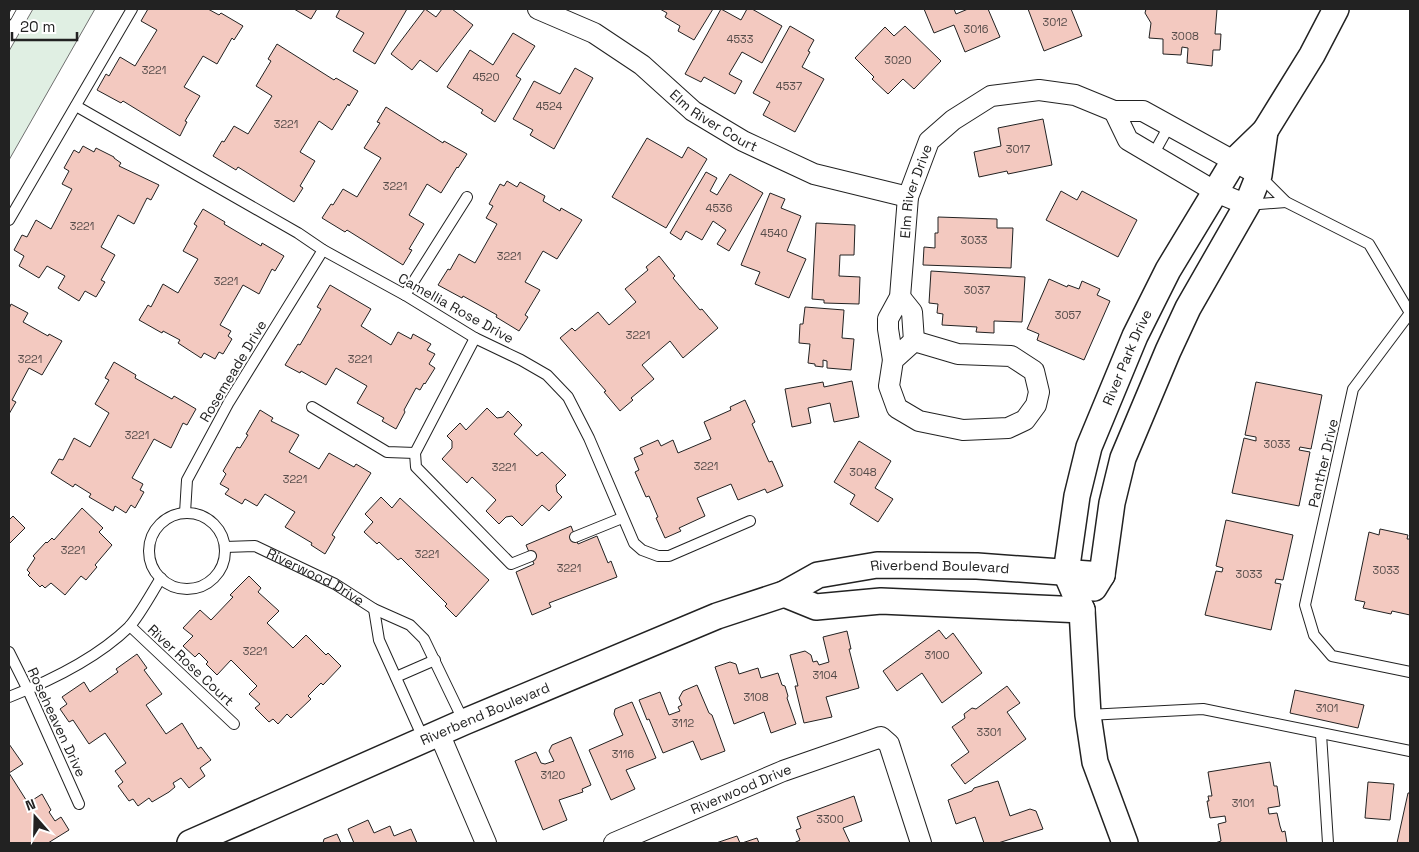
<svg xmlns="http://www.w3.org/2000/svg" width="1419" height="852" viewBox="0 0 1419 852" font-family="'Space Grotesk',sans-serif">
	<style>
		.green { fill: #e0efe3; stroke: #6f6f6f }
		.building { fill: #f3c9c0; stroke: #222 }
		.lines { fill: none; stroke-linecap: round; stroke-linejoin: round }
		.service-casing { stroke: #222; stroke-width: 12 }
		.minor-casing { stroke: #222; stroke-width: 22 }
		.tertiary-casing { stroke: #222; stroke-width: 28 }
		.service { stroke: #fff; stroke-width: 10 }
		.minor { stroke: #fff; stroke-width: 20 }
		.tertiary { stroke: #fff; stroke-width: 25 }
		.rail-casing { stroke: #222; stroke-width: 5.5 }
		.rail { stroke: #fff; stroke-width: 4; stroke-dasharray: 11; stroke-linecap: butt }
		.labels { text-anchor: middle; stroke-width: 4; stroke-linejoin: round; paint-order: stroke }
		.number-label { font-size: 11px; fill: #564c4a }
		.street-label { font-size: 14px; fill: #222; stroke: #fff }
	</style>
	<rect width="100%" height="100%" fill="#fff"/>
	<polygon class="green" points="33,9 95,9 9,160 9,51"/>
	<g class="building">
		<polygon points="148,9 208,9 219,15 221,13 243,26 234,40 232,38 217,64 203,56 184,87 200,96 185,121 187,122 180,136 123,101 121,103 97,90 106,74 109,76 120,57 135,66 157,30 141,21"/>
		<polygon points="294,9 317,9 311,19"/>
		<polygon points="340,9 407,9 375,64 353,51 364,33 336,17"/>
		<polygon points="425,9 436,17 442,9 452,9 473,25 437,72 420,60 412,70 391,54"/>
		<polygon points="660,9 713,9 694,40 678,31 680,26 665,17 667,13"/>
		<polygon points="721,9 741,20 747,9 752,9 782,26 762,63 742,52 729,74 742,81 735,94 704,77 701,82 685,74"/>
		<polygon points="924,9 954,9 956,14 968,9 988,9 1000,37 965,52 954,25 934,33"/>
		<polygon points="1028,9 1071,9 1082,36 1044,51"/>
		<polygon points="1146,9 1217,9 1215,34 1221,34 1220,50 1213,50 1212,66 1187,63 1188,48 1182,47 1181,55 1163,54 1163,39 1149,38 1151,23 1145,13"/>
		<polygon points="790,26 814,40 808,51 810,52 802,67 824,79 795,132 763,115 770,102 753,93"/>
		<polygon points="905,26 941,61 914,89 903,79 888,94 872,79 874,77 855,58 885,27 894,36"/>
		<polygon points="513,33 535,46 516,76 521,79 495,122 481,113 483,110 447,87 470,50 493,65"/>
		<polygon points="277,44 334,80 336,78 358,91 349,106 348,104 332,130 319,121 300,152 315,161 300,186 303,188 294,202 238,167 236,170 213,156 222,141 224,142 234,126 248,134 272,96 256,86 271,61 268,59"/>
		<polygon points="575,68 593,78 554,149 530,135 533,130 513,119 534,81 560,94"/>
		<polygon points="386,107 443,143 444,141 467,154 458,168 457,167 441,193 427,184 409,215 424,224 409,249 412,250 403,265 347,230 345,232 322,218 331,204 333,205 343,189 357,197 381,158 364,148 380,123 377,122"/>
		<polygon points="1043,119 1052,165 1008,174 1007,171 979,177 974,152 1001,146 998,128"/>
		<polygon points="647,138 682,158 688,147 707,159 666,228 612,197"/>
		<polygon points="83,146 94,152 96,148 114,157 114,158 121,163 119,166 159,185 151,200 147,198 134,224 118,215 101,247 115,255 101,280 105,282 96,297 85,291 79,301 58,288 65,276 47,266 39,278 19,266 24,256 14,250 22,235 27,237 36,220 51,229 72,189 62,184 69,171 64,168 74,150 79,153"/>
		<polygon points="706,172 717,178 710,191 717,195 730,174 763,193 729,251 717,244 726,230 713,221 702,240 686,231 681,240 670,233"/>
		<polygon points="507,181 517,187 520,182 545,196 543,201 560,211 561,208 582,220 557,259 543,251 525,282 540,290 525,315 528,317 519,331 496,317 497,315 463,296 462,298 438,285 448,269 450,270 459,254 475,263 497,224 486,218 493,206 489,204 500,184 504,186"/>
		<polygon points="1061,191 1077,200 1082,191 1137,220 1118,257 1046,220"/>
		<polygon points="770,193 785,199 781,208 801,216 787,251 806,259 789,298 755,284 760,272 741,265"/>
		<polygon points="203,209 225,222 224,224 261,246 262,243 284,256 275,271 272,269 259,294 243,285 220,325 231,331 228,336 232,339 223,354 219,352 215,359 204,353 201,358 178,343 180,340 163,331 162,333 139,320 148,305 151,307 163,284 178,293 198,259 183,251 197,226 194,224"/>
		<polygon points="938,217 997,219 997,228 1013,228 1011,268 923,265 924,247 935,248 935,233 938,233"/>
		<polygon points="816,223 855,225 854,255 840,255 839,276 860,277 859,304 824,303 824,300 812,299"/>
		<polygon points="659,256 675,276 673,278 700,310 702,309 718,328 683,358 670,341 642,365 654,379 631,398 633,400 620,411 604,392 606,391 560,338 572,328 575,331 598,312 609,325 636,302 625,289 648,270 646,267"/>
		<polygon points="931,271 1025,277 1022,322 994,321 994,333 976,332 977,327 942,325 943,314 937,313 938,304 929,303"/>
		<polygon points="1049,279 1067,287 1068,285 1079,289 1082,281 1100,289 1097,295 1110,301 1084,360 1037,340 1039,334 1027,329"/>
		<polygon points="330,285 371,309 361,326 391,345 398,332 411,339 413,334 431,344 427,350 435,354 429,364 435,368 425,384 424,383 420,390 416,388 404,410 405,412 396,429 382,421 384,418 357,403 367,386 336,368 326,385 301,371 300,373 285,365 298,344 300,345 321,309 317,307"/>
		<polygon points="11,304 28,313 23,322 48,336 49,334 62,341 42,375 29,368 12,400 16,402 9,414 9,309"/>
		<polygon points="805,307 844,310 842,338 854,339 851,370 827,368 827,361 823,360 823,367 815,366 815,364 808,363 810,344 799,343 800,324 803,324"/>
		<polygon points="114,362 136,375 135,378 172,399 174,396 196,409 187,425 183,423 171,448 154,439 132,478 143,484 140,490 144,492 135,508 131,505 126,513 115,506 113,511 89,497 91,494 75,484 73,487 51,473 59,459 63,460 74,438 90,447 109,413 95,404 109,380 105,378"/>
		<polygon points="852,381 859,417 834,422 830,403 808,408 811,423 792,427 785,389 823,382 824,387"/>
		<polygon points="1256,382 1322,395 1311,449 1300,447 1299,450 1310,452 1299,506 1232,493 1244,438 1256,441 1256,437 1245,435"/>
		<polygon points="745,400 755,422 752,424 769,462 772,461 783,486 767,493 765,489 738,500 731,484 697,498 705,516 679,528 681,531 665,538 656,518 658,517 649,496 646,497 635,472 639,470 634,458 643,454 640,448 658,440 661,446 673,440 678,453 711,439 704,422 731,410 730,407"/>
		<polygon points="487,408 497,418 503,417 508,411 522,425 514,434 537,456 542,452 566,475 556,485 557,492 562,497 549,511 542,505 522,526 512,516 506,517 499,524 486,511 496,500 472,477 467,483 442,459 452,448 452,441 447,436 460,423 466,430"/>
		<polygon points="260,410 273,418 271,421 299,435 289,452 319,469 329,453 354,467 356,464 371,473 332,535 335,537 325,554 311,545 312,543 285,527 295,512 265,494 257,506 245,499 242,504 225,494 229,489 220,484 226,474 223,471 237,447 240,448 248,435 246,434"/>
		<polygon points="859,441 891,461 875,488 893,499 878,522 850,504 855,495 834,482"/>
		<polygon points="381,497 392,508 400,498 489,580 456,617 445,606 447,604 401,558 398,560 379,542 377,544 364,532 373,522 365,514"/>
		<polygon points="82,508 103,528 99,532 112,545 95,565 97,567 86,580 81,576 65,595 51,583 45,588 42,585 40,587 28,575 30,573 27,570 35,558 33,556 46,542 47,543 52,538 54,540"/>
		<polygon points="13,516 25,528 9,544 9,518 10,519"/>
		<polygon points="1226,520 1293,535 1283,580 1276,579 1275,583 1281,584 1271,630 1205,615 1216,571 1222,572 1223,568 1216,566"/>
		<polygon points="571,526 578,544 597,536 608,563 611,561 617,577 549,603 551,607 532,615 516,572 534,564 526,545"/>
		<polygon points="1380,529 1408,535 1407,539 1410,539 1410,615 1392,611 1391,614 1363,608 1365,602 1355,600 1369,532 1379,535"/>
		<polygon points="249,576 261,588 258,592 279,611 267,623 293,648 306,635 326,655 328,653 341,666 323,685 321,683 308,696 311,699 291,718 287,714 278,724 273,719 269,722 255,708 260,704 249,694 257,686 231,660 217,675 206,664 208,662 199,653 195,657 183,646 193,636 183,628 200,610 211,620 233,597 230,595"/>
		<polygon points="939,630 946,639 953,633 982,673 942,703 922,673 897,691 883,671"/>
		<polygon points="847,631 851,649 849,649 859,688 826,697 832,717 804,723 795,686 798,686 790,655 805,651 811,655 813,662 817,661 819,665 829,662 823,637"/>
		<polygon points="137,654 147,668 144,670 162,694 146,705 166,734 182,723 198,749 201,747 211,760 200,768 205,776 189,788 181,778 173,783 175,787 169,792 152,802 149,798 138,806 133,799 129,801 118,786 123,782 115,771 126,763 105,733 89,744 73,720 69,722 60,709 67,704 62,697 84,682 90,692 118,672 116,669"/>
		<polygon points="730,662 736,664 739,674 758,668 761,678 778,673 782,685 785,686 788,696 787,698 796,724 771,733 764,712 734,724 715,667"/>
		<polygon points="697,685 709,713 712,715 725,751 701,760 693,741 663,753 649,719 647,720 639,700 660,692 669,715 680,711 678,707 682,705 679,698 683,691"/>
		<polygon points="1007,686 1020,703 1007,712 1026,739 965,784 951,765 969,752 952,727 965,718 964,714 972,708 976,709"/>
		<polygon points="1295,690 1364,705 1358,728 1290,713"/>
		<polygon points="632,702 656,758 626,770 635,789 611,800 589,750 623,735 614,714 615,709"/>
		<polygon points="571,737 591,785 582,789 583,792 559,800 567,820 543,830 515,761 536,752 541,763 545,764 554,761 549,751 552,745"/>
		<polygon points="9,744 23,764 9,773 28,803 42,794 51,810 49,812 55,821 61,817 69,830 48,843 9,843"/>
		<polygon points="1270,762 1274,786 1277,786 1280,806 1268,808 1269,814 1277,813 1280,826 1282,832 1285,831 1287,843 1215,843 1221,841 1218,824 1226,822 1225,816 1210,818 1207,801 1209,801 1208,796 1212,796 1208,772"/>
		<polygon points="998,781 1010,816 1030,809 1036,811 1043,829 998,843 984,843 975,817 956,824 948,800 972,791 974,788"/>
		<polygon points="1368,782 1394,784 1390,820 1365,818"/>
		<polygon points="1408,793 1410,793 1410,843 1397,843"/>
		<polygon points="854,796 862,821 843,828 850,843 794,843 800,840 796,830 801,828 797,817"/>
		<polygon points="368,820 374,833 390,826 394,836 411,829 417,843 354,843 348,829"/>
		<polygon points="337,834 341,843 323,843 324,839"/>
		<polygon points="737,836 740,843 716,843"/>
		<polygon points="757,838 759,843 742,843"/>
	</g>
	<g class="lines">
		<g class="service-casing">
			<g id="service">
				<polyline points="76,106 298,233 323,250 405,295 475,338 521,360 547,375 568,397 589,438 634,543 642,550 658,556 669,556 750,521"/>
				<polyline points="1153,155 1169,126"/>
				<polyline points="1259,175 1286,202 1369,244 1410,313"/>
				<polyline points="1247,205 1286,202"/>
				<polyline points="9,220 132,9"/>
				<polyline points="405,295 467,197"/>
				<polyline points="1410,313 1353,389 1305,605 1314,635 1332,656 1410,672"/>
				<polyline points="475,338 415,453 416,467 511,564 531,556"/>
				<polyline points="312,407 387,452 415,453"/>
				<polyline points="185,513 187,480 229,402 323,250"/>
				<circle cx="187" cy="551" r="38"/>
				<polyline points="575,537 622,518"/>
				<path id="s1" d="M225,547l30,-1 80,38 39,25 36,16 14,14 40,83"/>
				<polyline points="374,609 379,640 424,740"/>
				<polyline points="130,626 234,724"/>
				<polyline points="9,652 28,690 79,804"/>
				<polyline points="396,677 435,660"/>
				<path d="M9,697c41,-16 88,-39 120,-70 11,-12 23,-35 32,-49"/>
				<polyline points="1088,715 1203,709 1410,751"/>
				<polyline points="1321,734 1328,843"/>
			</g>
		</g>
		<g class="minor-casing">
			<g id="minor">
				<path id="s2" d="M538,9l56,24 48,32 51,46 50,30 71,33 94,23"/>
				<polyline points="1114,111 1128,140 1216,192 1247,205"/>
				<polyline points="900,297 912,312 914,341"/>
				<polygon points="914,341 958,354 1011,356 1034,371 1039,392 1036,405 1025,420 1008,428 963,430 919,421 897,408 889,386 893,360"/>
				<path id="s3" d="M893,360l-5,-31v-10l12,-22 8,-100 21,-56 24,-21 38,-24 48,-6 36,5 39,16h29l116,64"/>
				<polyline points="439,733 486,843"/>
				<path id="s4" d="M614,843l169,-72 98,-34 8,7 32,99"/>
			</g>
		</g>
		<g class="tertiary-casing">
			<g id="tertiary">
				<polyline points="1094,588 1102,575 1112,503 1123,458 1168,351 1188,308 1247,205 1259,175 1265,131"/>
				<polyline points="784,594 816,607 881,601 1082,610"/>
				<path id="s5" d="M190,843l274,-121 253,-106 67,-22 34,-19 59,-10 100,1 125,9"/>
				<path id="s6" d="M1125,843l-30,-81 -7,-47 -6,-105 -16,-37 11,-77 12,-49 46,-111 33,-66 66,-109 31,-30 47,-76 24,-46"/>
			</g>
		</g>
		<use href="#service" class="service"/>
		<use href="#minor" class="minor"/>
		<use href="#tertiary" class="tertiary"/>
		<g class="rail-casing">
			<polyline id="rail" points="9,18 14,9"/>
		</g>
		<use href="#rail" class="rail"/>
	</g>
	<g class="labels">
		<g class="number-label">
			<text x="1055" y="26">3012</text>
			<text x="976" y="33">3016</text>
			<text x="1185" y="40">3008</text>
			<text x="740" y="43">4533</text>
			<text x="898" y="64">3020</text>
			<text x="154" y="74">3221</text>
			<text x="486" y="81">4520</text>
			<text x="789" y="90">4537</text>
			<text x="549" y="110">4524</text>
			<text x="286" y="128">3221</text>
			<text x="1018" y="153">3017</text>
			<text x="395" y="190">3221</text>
			<text x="719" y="212">4536</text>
			<text x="82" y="230">3221</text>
			<text x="774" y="237">4540</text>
			<text x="974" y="244">3033</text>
			<text x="509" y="260">3221</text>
			<text x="226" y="285">3221</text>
			<text x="977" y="294">3037</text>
			<text x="1068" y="319">3057</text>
			<text x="638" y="339">3221</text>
			<text x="30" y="363">3221</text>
			<text x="360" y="363">3221</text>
			<text x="137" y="439">3221</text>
			<text x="1277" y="448">3033</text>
			<text x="706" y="470">3221</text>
			<text x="504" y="471">3221</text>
			<text x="863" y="476">3048</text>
			<text x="295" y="483">3221</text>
			<text x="73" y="554">3221</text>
			<text x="427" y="558">3221</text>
			<text x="569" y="572">3221</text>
			<text x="1386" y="574">3033</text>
			<text x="1249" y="578">3033</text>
			<text x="255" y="655">3221</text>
			<text x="937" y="659">3100</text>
			<text x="825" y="679">3104</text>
			<text x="756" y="701">3108</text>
			<text x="1327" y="712">3101</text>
			<text x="683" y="727">3112</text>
			<text x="989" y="736">3301</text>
			<text x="623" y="758">3116</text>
			<text x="553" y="779">3120</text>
			<text x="1243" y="807">3101</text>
			<text x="830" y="823">3300</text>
		</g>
		<g class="street-label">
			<text dy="5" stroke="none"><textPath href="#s2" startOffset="210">Elm River Court</textPath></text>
			<text dy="5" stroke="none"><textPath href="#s3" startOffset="174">Elm River Drive</textPath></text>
			<text transform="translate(456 308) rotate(29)" y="5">Camellia Rose Drive</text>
			<text dy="5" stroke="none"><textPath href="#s6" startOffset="505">River Park Drive</textPath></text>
			<text transform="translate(233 371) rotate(-59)" y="5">Rosemeade Drive</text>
			<text transform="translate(1323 463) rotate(-77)" y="5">Panther Drive</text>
			<text dy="5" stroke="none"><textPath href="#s5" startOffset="806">Riverbend Boulevard</textPath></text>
			<text dy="5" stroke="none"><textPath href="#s1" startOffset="98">Riverwood Drive</textPath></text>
			<text transform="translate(191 665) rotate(43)" y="5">River Rose Court</text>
			<text dy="5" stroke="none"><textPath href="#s5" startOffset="322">Riverbend Boulevard</textPath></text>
			<text transform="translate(57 722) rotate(65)" y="5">Roseheaven Drive</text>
			<text dy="5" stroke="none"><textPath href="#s4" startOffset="138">Riverwood Drive</textPath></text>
		</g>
	</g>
	<rect width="1419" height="852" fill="none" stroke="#222222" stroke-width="20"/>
	<g transform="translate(35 817) rotate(340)" stroke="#ffffff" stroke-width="4" paint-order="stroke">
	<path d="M0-4L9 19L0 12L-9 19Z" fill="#222222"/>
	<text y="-8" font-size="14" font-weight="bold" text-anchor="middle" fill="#222222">N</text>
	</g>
	<path d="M12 32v8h65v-8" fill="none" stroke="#222222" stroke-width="2.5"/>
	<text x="20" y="32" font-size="15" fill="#222222" stroke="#ffffff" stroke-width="4" paint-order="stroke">20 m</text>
</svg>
